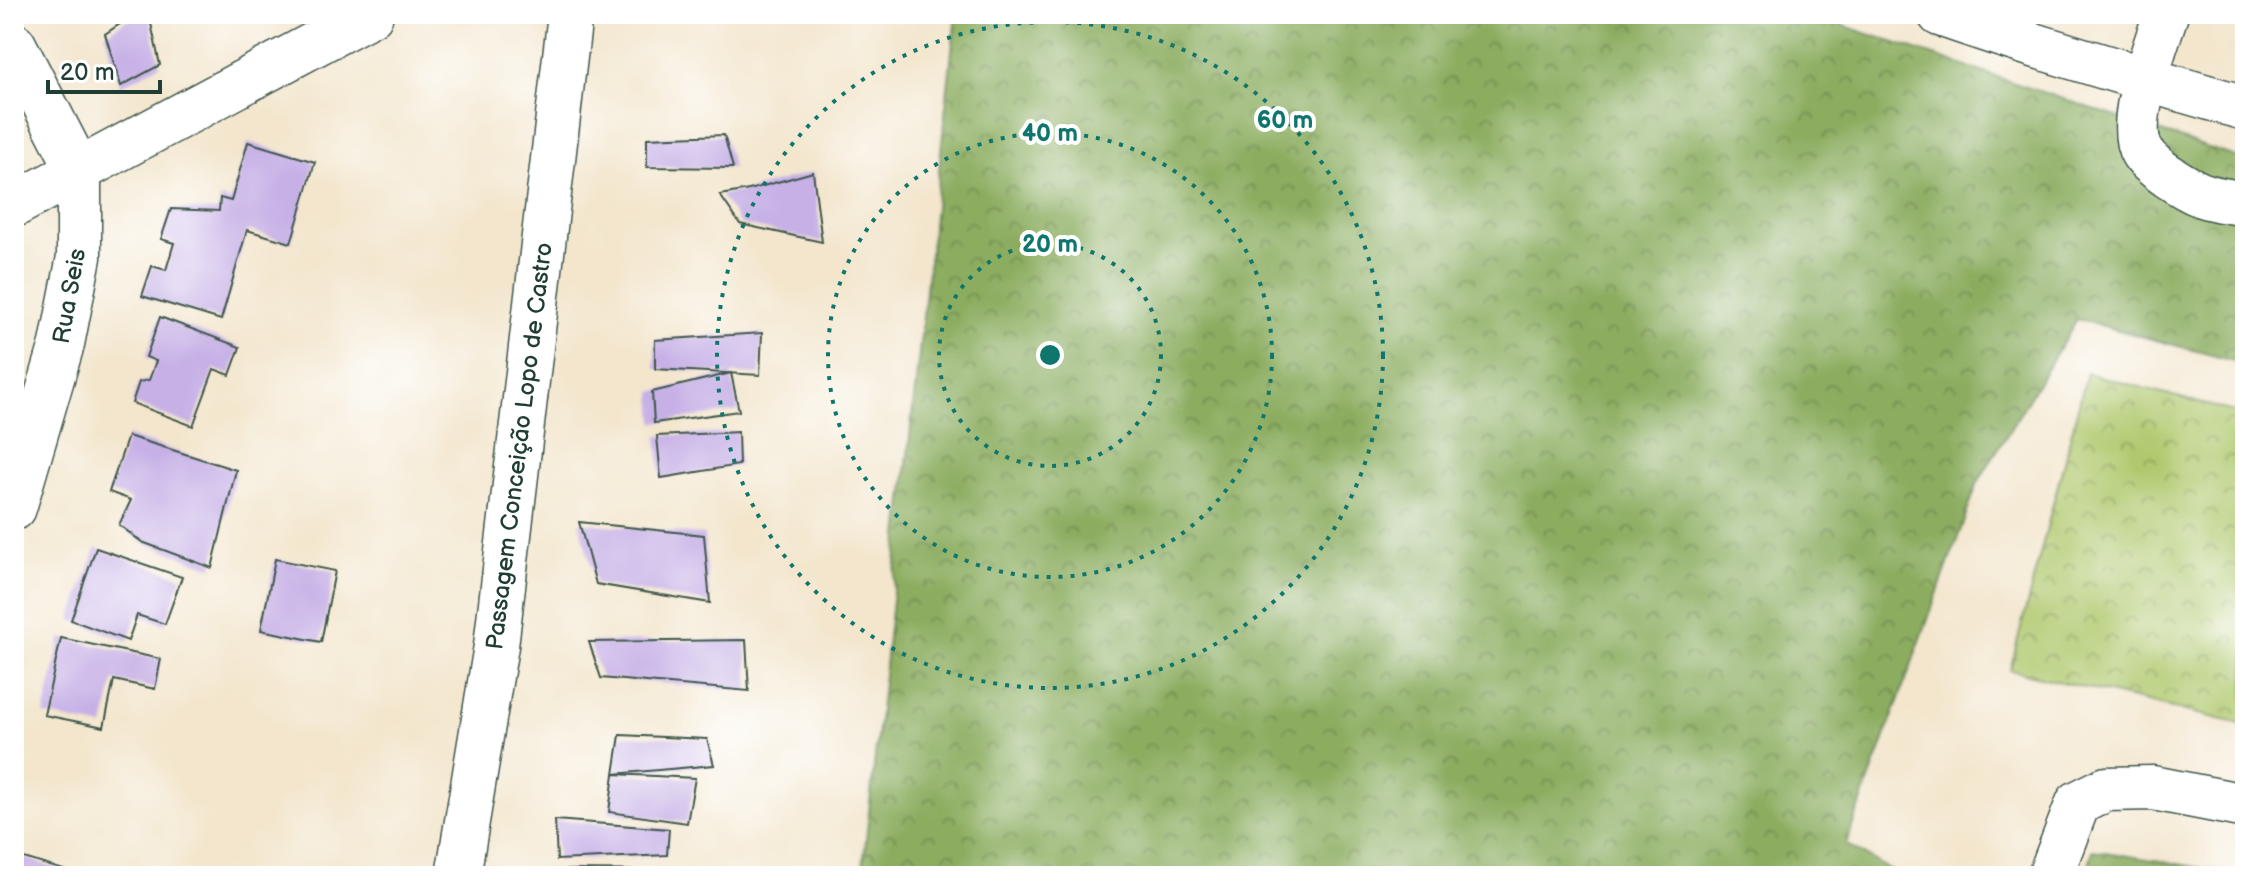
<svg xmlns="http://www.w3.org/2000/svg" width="2259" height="890" viewBox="0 0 2259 890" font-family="'Balsamiq Sans',sans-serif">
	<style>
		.forest { fill: url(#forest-crowns); stroke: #56754a; stroke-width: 2 }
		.park { fill: url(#park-crowns); stroke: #688351; stroke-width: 2 }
		.building { fill: #c6b0e6 }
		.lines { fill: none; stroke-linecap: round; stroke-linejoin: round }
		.minor-casing { stroke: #3f564b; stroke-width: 47 }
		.minor { stroke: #fff; stroke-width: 44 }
		.ring { fill: none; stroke: #0f766e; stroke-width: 4; stroke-dasharray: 4 8 }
		.labels { text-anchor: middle; stroke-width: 8; stroke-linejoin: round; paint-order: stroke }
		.street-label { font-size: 24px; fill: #1f3d34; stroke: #fff }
		.centre { fill: #0f766e; stroke: #fff; stroke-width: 4 }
		.ring-label { font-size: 24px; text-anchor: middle; font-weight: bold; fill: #0f766e; stroke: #fff; stroke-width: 8; stroke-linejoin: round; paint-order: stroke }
	</style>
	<defs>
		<pattern id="forest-crowns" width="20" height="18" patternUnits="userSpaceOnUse" patternTransform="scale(2)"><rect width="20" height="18" fill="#8cad61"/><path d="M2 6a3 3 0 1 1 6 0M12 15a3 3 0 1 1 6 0" fill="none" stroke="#728e51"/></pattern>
		<pattern id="park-crowns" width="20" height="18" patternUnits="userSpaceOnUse" patternTransform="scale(2)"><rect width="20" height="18" fill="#b0c96e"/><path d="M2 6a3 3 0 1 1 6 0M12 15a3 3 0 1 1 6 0" fill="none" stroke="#8fa45b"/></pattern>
	</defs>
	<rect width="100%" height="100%" fill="#fff"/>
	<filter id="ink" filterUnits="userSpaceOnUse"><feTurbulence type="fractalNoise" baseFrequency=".0125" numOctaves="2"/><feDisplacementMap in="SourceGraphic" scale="16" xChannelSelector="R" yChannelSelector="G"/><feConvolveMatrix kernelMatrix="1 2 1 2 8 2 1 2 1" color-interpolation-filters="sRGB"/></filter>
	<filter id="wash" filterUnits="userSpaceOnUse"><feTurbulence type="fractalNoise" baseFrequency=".006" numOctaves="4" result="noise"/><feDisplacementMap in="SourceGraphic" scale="32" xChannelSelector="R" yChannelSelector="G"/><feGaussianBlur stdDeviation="1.8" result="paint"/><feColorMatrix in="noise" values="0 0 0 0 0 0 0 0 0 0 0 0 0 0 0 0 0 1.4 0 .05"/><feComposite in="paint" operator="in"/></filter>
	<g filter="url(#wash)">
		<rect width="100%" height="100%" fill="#f3e6cd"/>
		<g class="forest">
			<polygon points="956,14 1809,14 2245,160 2245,364 2077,319 1978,482 1846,844 1900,876 862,876"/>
			<polygon points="2093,850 2245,875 2245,876 2086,876"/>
		</g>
		<polygon class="park" points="2087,373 2245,415 2245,725 2010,670"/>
		<g id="blocks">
			<g class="building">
				<polygon points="135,14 149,14 160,65 121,86 105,34"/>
				<polygon points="724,135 733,168 647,167 647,138"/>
				<polygon points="248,142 315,162 291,243 247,230 221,320 142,296 152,266 166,270 174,243 161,239 171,209 219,211 220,198 231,201"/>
				<polygon points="813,172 822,242 740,224 720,195 749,190"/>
				<polygon points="160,317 240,347 230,375 214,369 193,426 132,403 139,382 149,380 156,361 146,357"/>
				<polygon points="762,333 760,375 655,369 655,340"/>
				<polygon points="731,373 739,411 654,423 652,392"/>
				<polygon points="738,432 739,465 661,478 657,436"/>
				<polygon points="128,436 236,470 212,568 142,542 119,525 131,500 109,492"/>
				<polygon points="579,522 704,535 710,603 596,584"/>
				<polygon points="96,548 182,577 165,624 137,615 128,641 71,620"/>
				<polygon points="275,559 335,571 321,642 261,630"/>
				<polygon points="61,638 161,659 155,689 114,680 104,727 44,715"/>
				<polygon points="746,640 749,691 601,678 589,642"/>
				<polygon points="620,735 707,739 714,765 614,774"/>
				<polygon points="614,774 695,778 687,823 609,812"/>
				<polygon points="555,820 669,829 667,855 557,860"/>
				<polygon points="14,855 80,875 80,876 14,876"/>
				<polygon points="566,870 671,871 671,876 566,876"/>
			</g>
		</g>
	</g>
	<g filter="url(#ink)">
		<use href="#blocks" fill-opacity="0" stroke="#3f564b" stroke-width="2"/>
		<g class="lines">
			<g class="minor-casing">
				<g id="minor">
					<path d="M1940,14c100,35 203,65 305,94"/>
					<path d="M2166,14c-10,31 -41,109 -24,138 8,15 45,37 60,43 14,5 29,6 43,9"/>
					<polyline points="14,45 79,171 79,257 62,344 14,508"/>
					<polyline points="14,205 371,14"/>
					<polyline points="458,876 496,646 570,14"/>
					<polyline points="2050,876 2078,803 2106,789 2153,788 2245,806"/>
				</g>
			</g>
			<use href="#minor" class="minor"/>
		</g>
	</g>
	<g class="ring">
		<circle cx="1050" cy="355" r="111"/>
		<circle cx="1050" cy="355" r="222"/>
		<circle cx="1050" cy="355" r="333"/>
	</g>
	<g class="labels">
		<g class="street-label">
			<text transform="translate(69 296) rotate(-80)" y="8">Rua Seis</text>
			<text transform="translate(519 446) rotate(-83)" y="8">Passagem Conceição Lopo de Castro</text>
		</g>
	</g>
	<circle cx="1050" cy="355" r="12" class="centre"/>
	<g class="ring-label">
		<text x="1285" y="128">60 m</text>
		<text x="1050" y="141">40 m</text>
		<text x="1050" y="252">20 m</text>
	</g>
	<rect width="2259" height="890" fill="none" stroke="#fff" stroke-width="48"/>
	<path d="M48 80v12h112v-12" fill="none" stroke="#1f3d34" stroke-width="4"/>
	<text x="60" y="80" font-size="24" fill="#1f3d34" stroke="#ffffff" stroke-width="6" paint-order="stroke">20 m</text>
</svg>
